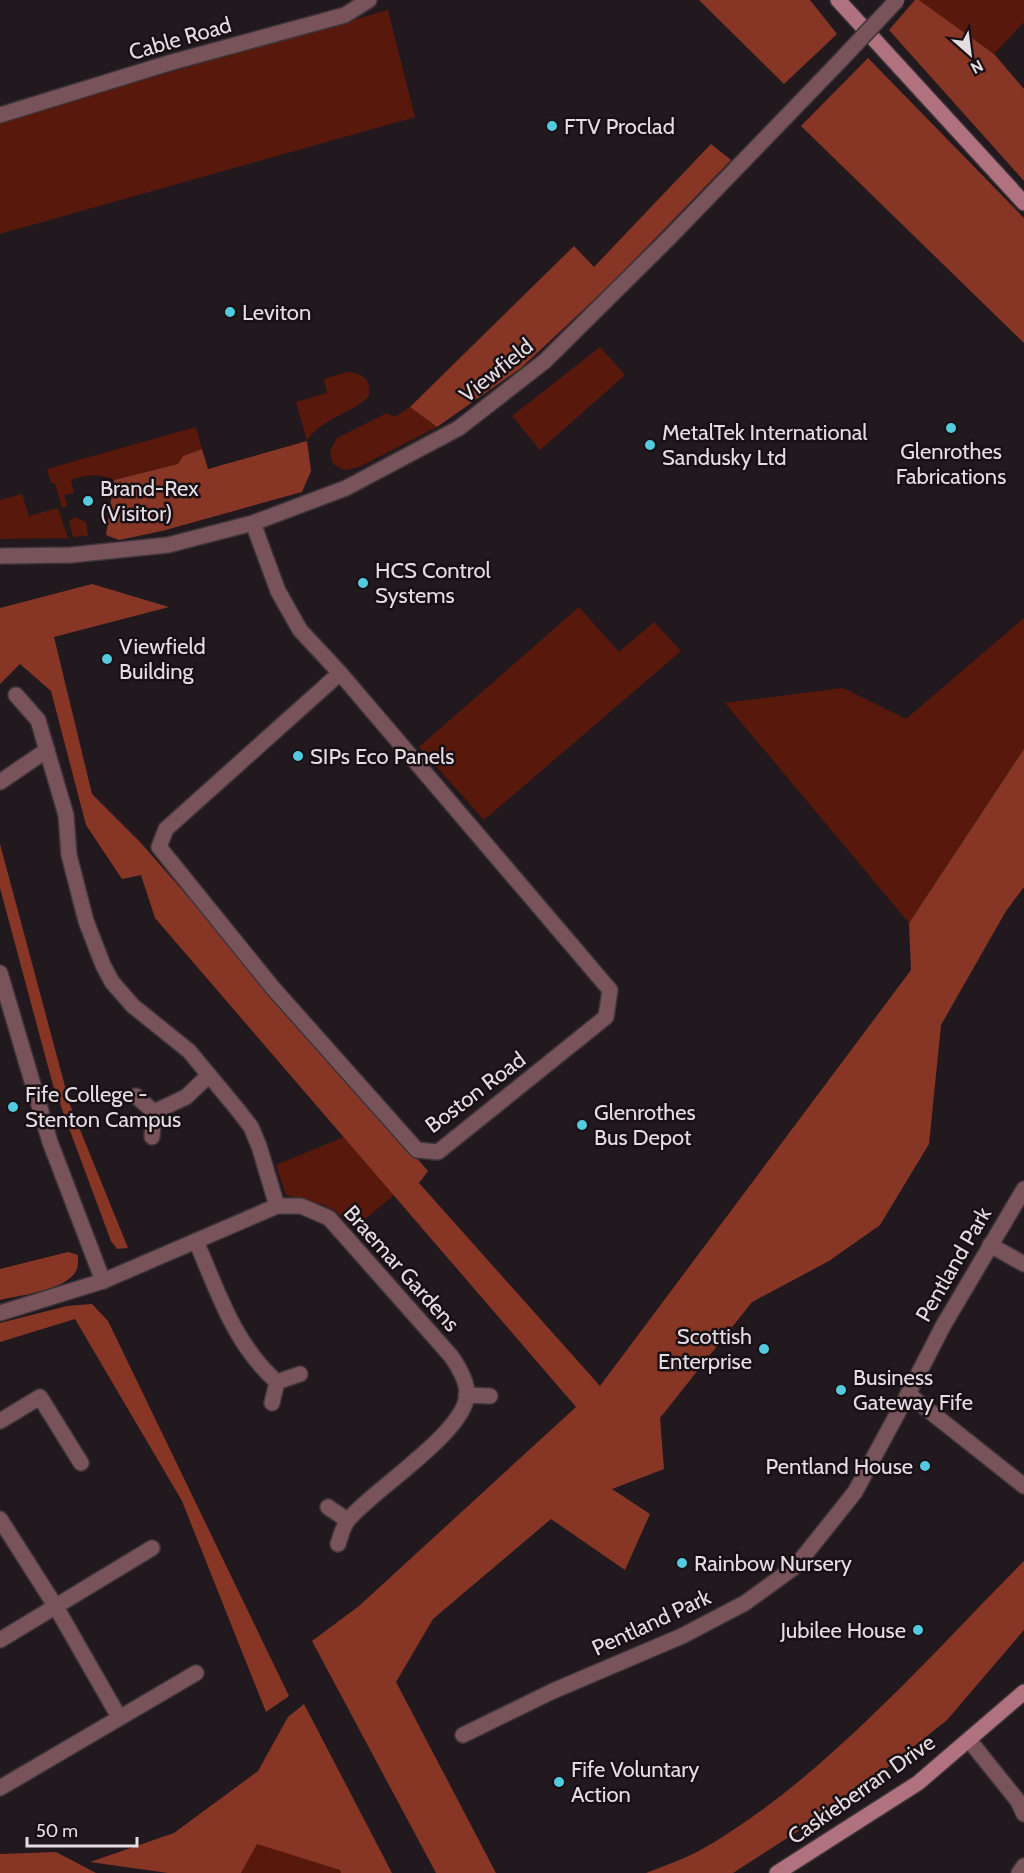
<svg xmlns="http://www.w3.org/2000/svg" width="1024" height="1873" viewBox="0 0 1024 1873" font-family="Cabin,sans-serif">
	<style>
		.green { fill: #58180b }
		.forest { fill: #873625 }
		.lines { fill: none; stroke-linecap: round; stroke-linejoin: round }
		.street-casing { stroke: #3d343a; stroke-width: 18 }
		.secondary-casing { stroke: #3d343a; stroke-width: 18 }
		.street { stroke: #79535a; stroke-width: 15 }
		.secondary { stroke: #af727e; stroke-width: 15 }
		.street-bridge-casing { stroke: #3d343a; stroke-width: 18; stroke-linecap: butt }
		.street-bridge { stroke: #79535a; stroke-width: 15 }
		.poi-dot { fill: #54cade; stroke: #191015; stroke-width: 2 }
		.labels { text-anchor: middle; stroke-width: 5; stroke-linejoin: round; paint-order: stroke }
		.street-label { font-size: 22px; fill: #e4dde1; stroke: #191015 }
		.poi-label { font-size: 22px; fill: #e4dde1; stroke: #191015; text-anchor: start }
	</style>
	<rect width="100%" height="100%" fill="#22191f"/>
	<g class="green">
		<polygon points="919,0 1024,0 1024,22 994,54"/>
		<polygon points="388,10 415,117 0,234 0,121"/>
		<polygon points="600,347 625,375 540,450 512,416"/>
		<path d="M347,372c16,1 24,7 22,24 -19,19 -48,22 -62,45l-11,-39 31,-9 -3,-14z"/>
		<polygon points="410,407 437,427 359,467 344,470 333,464 330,451 337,438 387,413 395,417"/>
		<path d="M196,427l6,22 -19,7 -5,8 -64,16c-12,-7 -31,-5 -43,0l3,13 -10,2 3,11 -5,2 -7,-25h-4l-4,-14z"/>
		<polygon points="22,494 29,516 58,508 68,538 0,539 0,500"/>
		<polygon points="75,517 86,522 88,536 73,537 69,521"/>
		<polygon points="579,607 619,652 654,622 681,651 484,820 419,747"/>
		<polygon points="1024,618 1024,749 909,923 725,703 843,688 906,719"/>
		<polygon points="344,1137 394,1195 353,1229 336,1211 324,1205 286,1195 276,1165"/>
		<polygon points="257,1843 340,1870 341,1873 241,1873"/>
	</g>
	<g class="forest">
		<polygon points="699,0 810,0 837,34 784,84"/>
		<polygon points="915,0 919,0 994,54 1024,89 1024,181 889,30"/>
		<polygon points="868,58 1024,218 1024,343 801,126"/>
		<polygon points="711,144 731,160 613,282 521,368 437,427 410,407 574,246 594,267"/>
		<polygon points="307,441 311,471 302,492 162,531 119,540 106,535 114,480 178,464 183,456 202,449 208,469"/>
		<polygon points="92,584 169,607 54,637 92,794 141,843 428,1171 419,1183 600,1386 911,970 909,923 1024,749 1024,887 1006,911 941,1025 929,1144 880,1225 829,1261 752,1302 660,1418 664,1469 612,1489 650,1514 625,1570 551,1519 433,1619 396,1682 496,1873 436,1873 312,1641 359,1606 576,1407 155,918 141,875 122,879 86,825 51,691 20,664 0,684 0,608"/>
		<polygon points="0,844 70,1105 128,1248 117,1249 111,1241 53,1085 0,888"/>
		<path d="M68,1252l10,3c0,4 0,10 -1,14 -8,21 -57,26 -77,31v-31z"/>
		<polygon points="92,1304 108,1321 289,1696 266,1712 182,1501 75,1319 0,1342 0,1323 67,1306"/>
		<path d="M1024,1561v69l-77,90 -99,79 -115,74h-87c17,-7 35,-13 51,-21 121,-67 230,-193 327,-291z"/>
		<polygon points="304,1704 392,1873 341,1873 340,1870 257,1844 241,1873 168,1873 90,1862 174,1833 258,1771 288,1717"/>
		<polygon points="56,1852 96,1873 0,1873 0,1854"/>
	</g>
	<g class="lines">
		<g class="street-casing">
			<g id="street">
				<polyline points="0,115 169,63 345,15 369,0"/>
				<polyline points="253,523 278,591 300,630 340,673 610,990 606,1017 438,1152 417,1150 273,988 159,847 166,829 340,673"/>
				<polyline points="0,556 71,555 168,545 253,523 346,488 459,428 545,361 670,237 838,63"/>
				<polyline points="16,695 38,720 66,815 69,855 86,921 103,965 112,982 133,1006 189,1051 238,1110 251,1127 259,1146 277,1206"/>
				<polyline points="0,782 47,750"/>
				<polyline points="0,973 50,1142 103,1281"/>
				<polyline points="136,1096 154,1112"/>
				<polyline points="154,1112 186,1097 209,1075"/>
				<polyline points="152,1137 154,1112"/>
				<polyline points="1024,1189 943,1326 908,1394 1024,1486"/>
				<path d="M196,1241c22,51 38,103 81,141l-5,21"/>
				<polyline points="990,1245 1024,1264"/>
				<path d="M0,1313l103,-32 174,-75h24l28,12 122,138c7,10 16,24 16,38 -1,38 -93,95 -118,125 -6,6 -8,17 -11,25"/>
				<polyline points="277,1382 300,1374"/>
				<polyline points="466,1395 490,1396"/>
				<polyline points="0,1421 40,1397 81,1463"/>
				<polyline points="328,1507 347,1520"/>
				<polyline points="0,1519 56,1607 119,1717"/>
				<polyline points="0,1640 152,1548"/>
				<polyline points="463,1735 553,1691 682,1636 745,1603 796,1566 855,1492 908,1394"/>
				<polyline points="969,1740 1018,1801 1024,1814"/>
				<polyline points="0,1788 196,1673"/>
				<polyline points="1019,1873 1024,1866"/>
			</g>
		</g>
		<g class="secondary-casing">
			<g id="secondary">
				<polyline points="838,0 1024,203"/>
				<polyline points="777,1873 918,1783 1024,1692"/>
			</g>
		</g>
		<use href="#street" class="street"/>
		<use href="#secondary" class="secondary"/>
		<g class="street-bridge-casing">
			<polyline id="street-bridge" points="838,63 897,0"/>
		</g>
		<use href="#street-bridge" class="street-bridge"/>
	</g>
	<g class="poi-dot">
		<circle cx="552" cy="126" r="6"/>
		<circle cx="230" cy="312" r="6"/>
		<circle cx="951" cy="428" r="6"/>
		<circle cx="650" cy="445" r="6"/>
		<circle cx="88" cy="501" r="6"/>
		<circle cx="363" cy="583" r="6"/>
		<circle cx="107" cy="659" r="6"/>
		<circle cx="298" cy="756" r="6"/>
		<circle cx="13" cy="1107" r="6"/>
		<circle cx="582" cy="1125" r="6"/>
		<circle cx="764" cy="1349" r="6"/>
		<circle cx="841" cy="1390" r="6"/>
		<circle cx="925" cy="1466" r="6"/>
		<circle cx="682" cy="1563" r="6"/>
		<circle cx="918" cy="1630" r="6"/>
		<circle cx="559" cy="1782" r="6"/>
	</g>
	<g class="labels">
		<g class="street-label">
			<text transform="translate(180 38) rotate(-16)" y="8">Cable Road</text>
			<text transform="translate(496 370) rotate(-39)" y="8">Viewfield</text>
			<text transform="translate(475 1092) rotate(-37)" y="8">Boston Road</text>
			<text transform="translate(953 1264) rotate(-60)" y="8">Pentland Park</text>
			<text transform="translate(402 1268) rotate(48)" y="8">Braemar Gardens</text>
			<text transform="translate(651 1622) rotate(-25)" y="8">Pentland Park</text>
			<text transform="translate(861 1789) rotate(-35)" y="8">Caskieberran Drive</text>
		</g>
		<g class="poi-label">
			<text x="564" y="134">FTV Proclad</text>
			<text x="242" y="320">Leviton</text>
			<text x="662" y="440">MetalTek International<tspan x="662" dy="25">Sandusky Ltd</tspan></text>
			<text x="951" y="459" text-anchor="middle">Glenrothes<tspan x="951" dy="25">Fabrications</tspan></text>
			<text x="100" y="496">Brand-Rex<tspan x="100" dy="25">(Visitor)</tspan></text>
			<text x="375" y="578">HCS Control<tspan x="375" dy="25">Systems</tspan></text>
			<text x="119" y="654">Viewfield<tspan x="119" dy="25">Building</tspan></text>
			<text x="310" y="764">SIPs Eco Panels</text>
			<text x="25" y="1102">Fife College -<tspan x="25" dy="25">Stenton Campus</tspan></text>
			<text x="594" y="1120">Glenrothes<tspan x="594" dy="25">Bus Depot</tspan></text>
			<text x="752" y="1344" text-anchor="end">Scottish<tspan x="752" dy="25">Enterprise</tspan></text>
			<text x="853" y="1385">Business<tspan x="853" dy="25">Gateway Fife</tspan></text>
			<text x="913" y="1474" text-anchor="end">Pentland House</text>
			<text x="694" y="1571">Rainbow Nursery</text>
			<text x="906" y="1638" text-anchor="end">Jubilee House</text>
			<text x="571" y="1777">Fife Voluntary<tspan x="571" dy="25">Action</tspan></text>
		</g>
	</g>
	<g transform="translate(970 54) rotate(152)" stroke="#191015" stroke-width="4.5" paint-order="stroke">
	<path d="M0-4.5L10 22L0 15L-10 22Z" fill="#e4dde1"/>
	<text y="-9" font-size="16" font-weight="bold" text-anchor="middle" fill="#e4dde1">N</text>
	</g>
	<path d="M27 1837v9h110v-9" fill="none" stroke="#e4dde1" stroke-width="3"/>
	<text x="36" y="1837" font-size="18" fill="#e4dde1" stroke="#191015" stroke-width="4.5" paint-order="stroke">50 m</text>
</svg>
